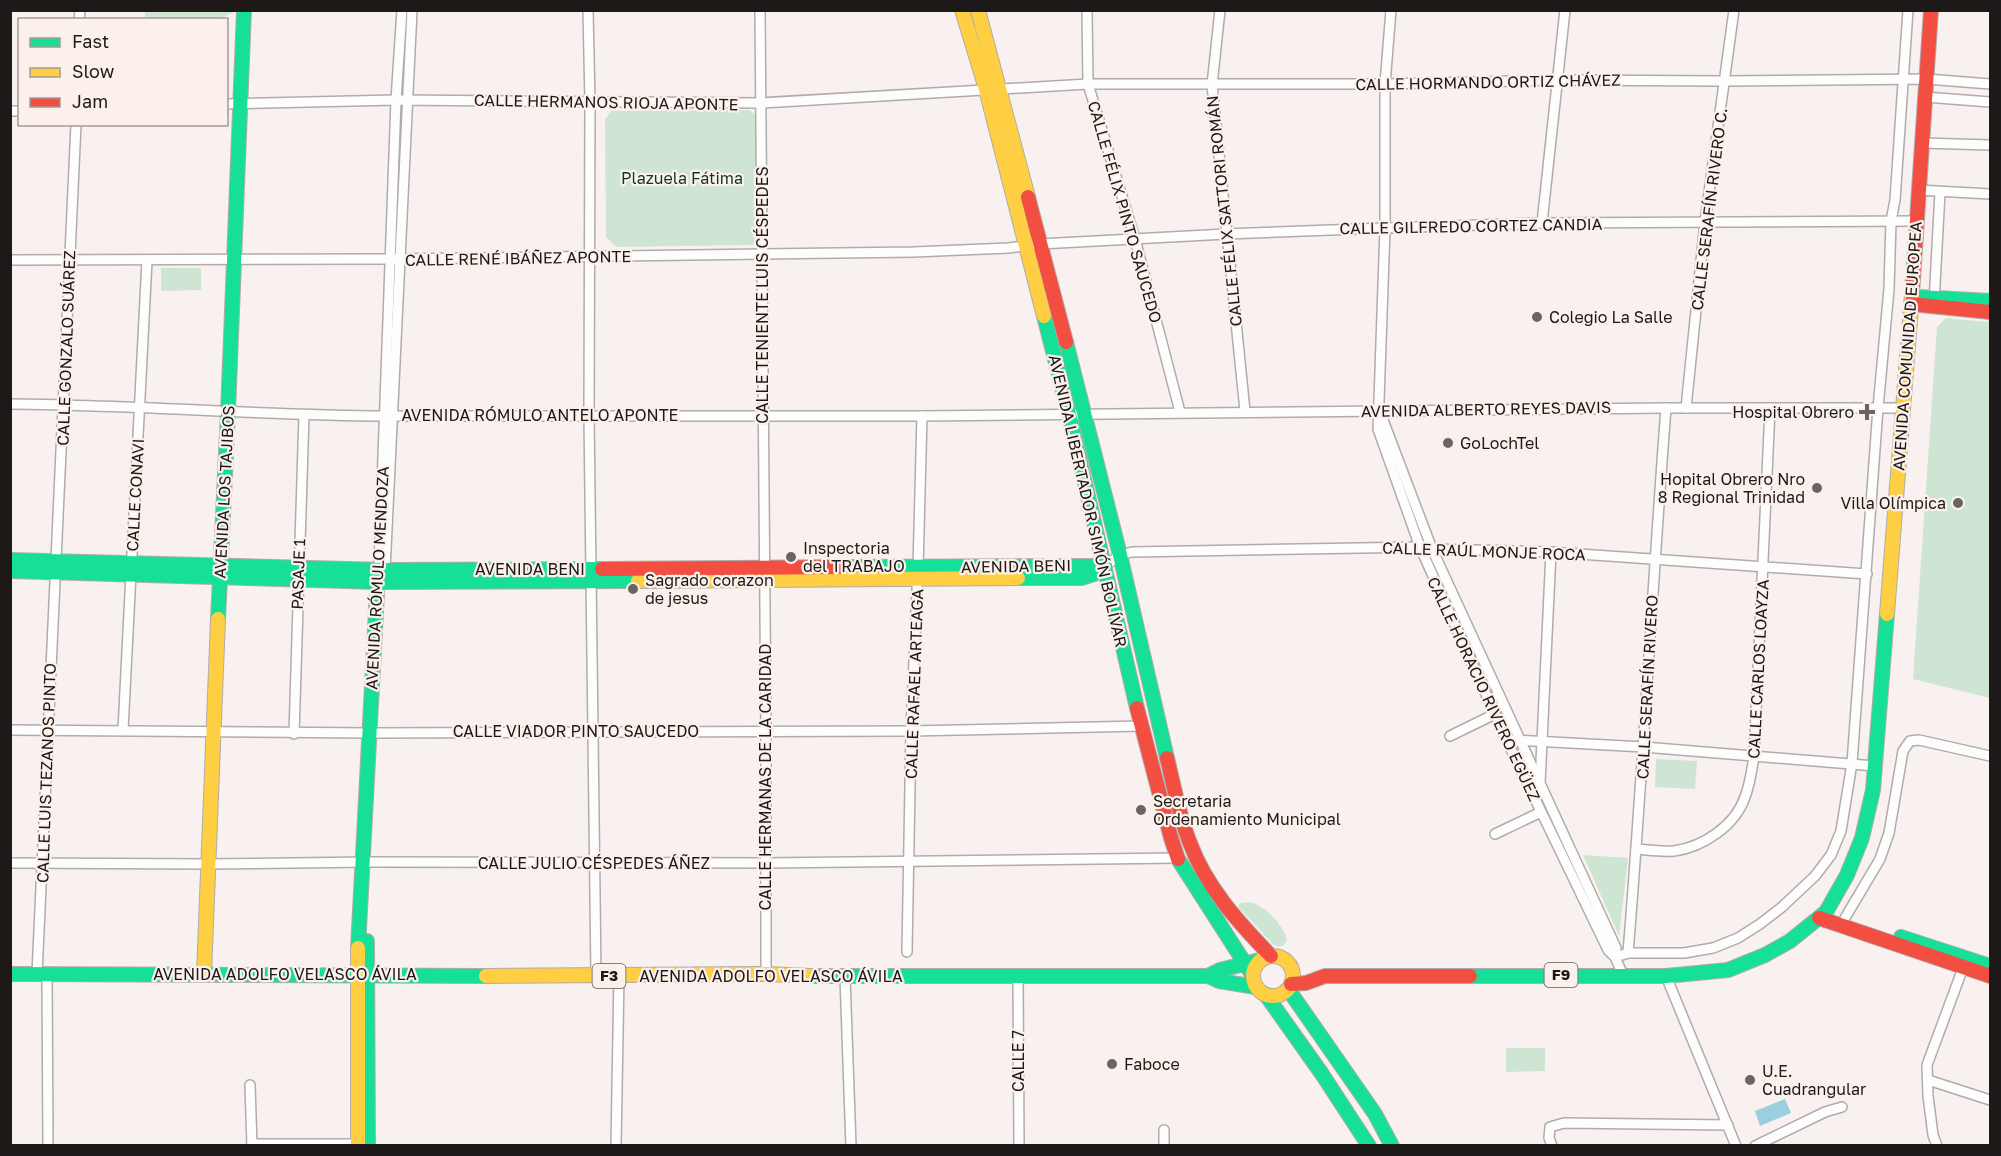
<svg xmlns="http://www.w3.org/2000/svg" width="2001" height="1156" viewBox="0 0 2001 1156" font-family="'Golos Text',sans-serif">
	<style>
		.green { fill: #cfe5d3 }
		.water { fill: #9acfe0 }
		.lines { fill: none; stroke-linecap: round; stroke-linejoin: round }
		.street-casing { stroke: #b0acaa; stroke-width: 12 }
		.fast-casing { stroke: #b0acaa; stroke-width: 16 }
		.slow-casing { stroke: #b0acaa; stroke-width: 16 }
		.jam-casing { stroke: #b0acaa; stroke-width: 16 }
		.street { stroke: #fefdfd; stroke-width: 9 }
		.fast { stroke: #16e098; stroke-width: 14 }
		.slow { stroke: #ffcf43; stroke-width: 14 }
		.jam { stroke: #f24e42; stroke-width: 14 }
		.poi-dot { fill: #6a6563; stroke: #fcf0eb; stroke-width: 2 }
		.labels { text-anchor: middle; stroke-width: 4.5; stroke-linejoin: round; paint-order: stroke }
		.shield { fill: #fcf0eb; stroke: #605a57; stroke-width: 1.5 }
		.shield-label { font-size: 15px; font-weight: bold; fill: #1d1918 }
		.street-label { font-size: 16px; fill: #1d1918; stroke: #fcf0eb }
		.park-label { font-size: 16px; fill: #083a20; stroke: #fcf0eb }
		.poi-label { font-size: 16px; fill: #1d1918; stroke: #fcf0eb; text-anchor: start }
	</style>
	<rect width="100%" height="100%" fill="#f8f1ef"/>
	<g class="green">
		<polygon points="145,11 237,10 237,11 221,18 145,20"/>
		<polygon points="750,110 756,116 758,239 753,245 616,247 606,237 605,120 611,111"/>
		<polygon points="161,268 201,268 201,290 161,291"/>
		<polygon points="1946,318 1987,322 1990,319 1990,698 1913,679 1937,327"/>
		<polygon points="1656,759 1697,761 1695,789 1655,787"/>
		<polygon points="1583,855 1628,858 1619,936"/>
		<path d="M1249,902c16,3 34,23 38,38l-3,5 -5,2 -5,-2 -36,-38 2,-4z"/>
		<polygon points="1506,1048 1545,1048 1545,1071 1506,1072"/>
	</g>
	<polygon class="water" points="1785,1099 1791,1113 1760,1126 1755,1111"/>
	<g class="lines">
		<g class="street-casing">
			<g id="street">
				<polyline points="588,10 590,102 589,415 596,976"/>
				<polyline points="760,10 766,731 766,974"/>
				<polyline points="1087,10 1088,84 1135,239 1180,412"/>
				<polyline points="1220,10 1212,85 1245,411"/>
				<polyline points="1391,10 1385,84 1385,228 1378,429 1420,547 1506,739 1608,950 1615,957 1623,975"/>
				<polyline points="79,20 80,10"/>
				<polyline points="1925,97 1990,102"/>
				<polyline points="226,104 396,100 760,103 1088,84 1385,84 1556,80 1724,81 1927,79 1990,84"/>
				<polyline points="10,111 20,111"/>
				<polyline points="1922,143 1990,145"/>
				<polyline points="1918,190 1990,194"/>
				<polyline points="1542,223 1565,10"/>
				<polyline points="10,260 391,259 914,252 1008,248 1040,244 1226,234 1385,228 1542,223 1916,221"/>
				<polyline points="1934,303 1940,192"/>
				<path d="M10,404c125,1 249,11 374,12h538l744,-8h237"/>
				<polyline points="1686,408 1705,222 1734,10"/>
				<polyline points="1380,412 1432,549 1616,948 1615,957"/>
				<polyline points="379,566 396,100 402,10"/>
				<polyline points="1105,566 1120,555 1132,552 1420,547 1432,549 1551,552 1867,574"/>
				<polyline points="385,570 412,10"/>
				<polyline points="10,730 370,733 911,731 1141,726"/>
				<polyline points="123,730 147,260"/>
				<polyline points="294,734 304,415"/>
				<polyline points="1450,736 1495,714"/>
				<polyline points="1514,740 1644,747 1875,766"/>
				<polyline points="1540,783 1551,552"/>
				<polyline points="1495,834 1541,812"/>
				<path d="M1636,849c12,1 26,3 38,2 29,-4 61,-25 71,-54 5,-13 7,-27 9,-41l16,-347"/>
				<polyline points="10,863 207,864 371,862 766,863 1178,858"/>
				<polyline points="1845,918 1880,859 1889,833 1903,751 1910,741 1919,740 1990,756"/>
				<polyline points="907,952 911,731 918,568 922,416"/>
				<polyline points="1628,953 1684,953 1713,948 1738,938 1760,924 1782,907 1815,876 1831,855 1841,831 1852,763 1878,408 1889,289 1891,221 1895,200 1908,10"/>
				<path d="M1622,955l6,-2c15,-182 24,-364 38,-545"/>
				<polyline points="37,974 76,124"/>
				<polyline points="47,974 48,1146"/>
				<polyline points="1666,976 1736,1146"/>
				<polyline points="845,977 851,1146"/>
				<polyline points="1018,977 1019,1146"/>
				<polyline points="1928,1080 1990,1100"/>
				<polyline points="250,1085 252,1146"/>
				<polyline points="1164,1130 1164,1146"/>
				<polyline points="252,1144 363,1144"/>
				<polyline points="616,1146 619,976"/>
				<polyline points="1552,1146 1549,1138 1550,1127 1564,1123 1728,1125"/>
				<polyline points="1755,1146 1825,1112 1842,1107"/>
				<polyline points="1937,1146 1933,1135 1928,1096 1927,1065 1963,968"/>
			</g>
		</g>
		<g class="fast-casing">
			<g id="fast">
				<polyline points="1918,297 1990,301"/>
				<polyline points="1044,316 1069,414 1137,708"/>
				<polyline points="1066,342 1120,555 1167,758"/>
				<polyline points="10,560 385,570 602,569"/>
				<polyline points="839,567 1105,566"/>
				<polyline points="10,571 378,582 638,581"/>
				<polyline points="1018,578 1081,578 1094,574 1105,566"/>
				<polyline points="218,619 228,412 244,10"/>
				<polyline points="1178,859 1253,976"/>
				<polyline points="1901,937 1990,966"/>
				<polyline points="367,941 368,1146"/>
				<polyline points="358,948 378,573"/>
				<polyline points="10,974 486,976"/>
				<polyline points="811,976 1208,976 1219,981 1256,987"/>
				<polyline points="1208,976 1220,970 1260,960"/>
				<polyline points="1470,976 1666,976 1728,970 1765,955 1790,941 1826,912 1847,875 1862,838 1873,790 1887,614"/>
				<polyline points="1288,989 1375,1114 1392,1146"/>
				<polyline points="1266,995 1322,1074 1369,1146"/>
			</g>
		</g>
		<g class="slow-casing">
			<g id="slow">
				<polyline points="962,10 986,89 1044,316"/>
				<polyline points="978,10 1028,197"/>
				<polyline points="638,581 1018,578"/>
				<polyline points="1887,614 1912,294"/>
				<circle cx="1273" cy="976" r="20"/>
				<polyline points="204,974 218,619"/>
				<polyline points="486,976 766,974 811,976"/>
				<polyline points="358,1146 358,948"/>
			</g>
		</g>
		<g class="jam-casing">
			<g id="jam">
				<polyline points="1028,197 1066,342"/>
				<polyline points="1912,294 1931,10"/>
				<polyline points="1911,304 1990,312"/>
				<polyline points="602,569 839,567"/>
				<polyline points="1137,708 1171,838 1178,859"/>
				<path d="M1167,758c7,28 12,58 23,85 16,44 49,80 81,113"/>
				<polyline points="1819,918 1990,976"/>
				<polyline points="1291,984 1306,983 1325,976 1470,976"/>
			</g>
		</g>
		<use href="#street" class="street"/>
		<use href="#fast" class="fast"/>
		<use href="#slow" class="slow"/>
		<use href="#jam" class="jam"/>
	</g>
	<g class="poi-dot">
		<circle cx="1537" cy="317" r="6"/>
		<path d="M1864 403h6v6h6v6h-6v6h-6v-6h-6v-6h6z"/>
		<circle cx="1448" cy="443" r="6"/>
		<circle cx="1817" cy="488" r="6"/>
		<circle cx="1958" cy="503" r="6"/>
		<circle cx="791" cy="557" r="6"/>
		<circle cx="633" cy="589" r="6"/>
		<circle cx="1141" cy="810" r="6"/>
		<circle cx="1112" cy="1064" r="6"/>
		<circle cx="1750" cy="1080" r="6"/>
	</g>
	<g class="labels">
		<g class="shield">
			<rect x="1544.5" y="963" width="33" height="24" rx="4.5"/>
			<rect x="592.5" y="964" width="33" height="24" rx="4.5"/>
		</g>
		<g class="shield-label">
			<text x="1561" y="980">F9</text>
			<text x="609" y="981">F3</text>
		</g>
		<g class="street-label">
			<text transform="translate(1488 82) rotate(-1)" y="6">CALLE HORMANDO ORTIZ CHÁVEZ</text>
			<text transform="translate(606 102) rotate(1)" y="6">CALLE HERMANOS RIOJA APONTE</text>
			<text transform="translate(1709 209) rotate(-83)" y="6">CALLE SERAFÍN RIVERO C.</text>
			<text transform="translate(1224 211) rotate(-96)" y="6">CALLE FÉLIX SATTORI ROMÁN</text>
			<text transform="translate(1125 212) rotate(74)" y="6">CALLE FÉLIX PINTO SAUCEDO</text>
			<text transform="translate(1471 226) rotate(-1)" y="6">CALLE GILFREDO CORTEZ CANDIA</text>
			<text transform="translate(518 258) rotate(-1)" y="6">CALLE RENÉ IBÁÑEZ APONTE</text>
			<text transform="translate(762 295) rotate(-90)" y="6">CALLE TENIENTE LUIS CÉSPEDES</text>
			<text transform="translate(1907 346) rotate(-86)" y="6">AVENIDA COMUNIDAD EUROPEA</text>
			<text transform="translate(66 348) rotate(-88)" y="6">CALLE GONZALO SUÁREZ</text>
			<text transform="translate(1486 409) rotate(-1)" y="6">AVENIDA ALBERTO REYES DAVIS</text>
			<text x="540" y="421">AVENIDA RÓMULO ANTELO APONTE</text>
			<text transform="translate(224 492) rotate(-87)" y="6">AVENIDA LOS TAJIBOS</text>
			<text transform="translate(135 495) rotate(-87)" y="6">CALLE CONAVI</text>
			<text transform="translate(1088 501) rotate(77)" y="6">AVENIDA LIBERTADOR SIMÓN BOLÍVAR</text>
			<text transform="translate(1484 551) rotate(2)" y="6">CALLE RAÚL MONJE ROCA</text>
			<text transform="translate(1016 566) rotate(-1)" y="6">AVENIDA BENI</text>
			<text x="530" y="575">AVENIDA BENI</text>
			<text transform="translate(298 574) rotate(-88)" y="6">PASAJE 1</text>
			<text transform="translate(377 578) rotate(-87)" y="6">AVENIDA RÓMULO MENDOZA</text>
			<text transform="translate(1758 669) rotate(-87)" y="6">CALLE CARLOS LOAYZA</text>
			<text transform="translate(914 684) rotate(-88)" y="6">CALLE RAFAEL ARTEAGA</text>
			<text transform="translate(1647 687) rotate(-87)" y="6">CALLE SERAFÍN RIVERO</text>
			<text transform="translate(1484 689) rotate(65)" y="6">CALLE HORACIO RIVERO EGÜEZ</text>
			<text x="576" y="737">CALLE VIADOR PINTO SAUCEDO</text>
			<text transform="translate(46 773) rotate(-88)" y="6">CALLE LUIS TEZANOS PINTO</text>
			<text transform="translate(765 777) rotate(-90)" y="6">CALLE HERMANAS DE LA CARIDAD</text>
			<text x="594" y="869">CALLE JULIO CÉSPEDES ÁÑEZ</text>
			<text x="285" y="980">AVENIDA ADOLFO VELASCO ÁVILA</text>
			<text x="771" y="982">AVENIDA ADOLFO VELASCO ÁVILA</text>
			<text transform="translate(1018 1061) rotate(-90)" y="6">CALLE 7</text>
		</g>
		<g class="park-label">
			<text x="682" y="184">Plazuela Fátima</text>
		</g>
		<g class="poi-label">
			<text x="1549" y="323">Colegio La Salle</text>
			<text x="1854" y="418" text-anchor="end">Hospital Obrero</text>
			<text x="1460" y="449">GoLochTel</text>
			<text x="1805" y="485" text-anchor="end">Hopital Obrero Nro<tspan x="1805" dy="18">8 Regional Trinidad</tspan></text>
			<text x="1946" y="509" text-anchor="end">Villa Olímpica</text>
			<text x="803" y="554">Inspectoria<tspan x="803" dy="18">del TRABAJO</tspan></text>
			<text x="645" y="586">Sagrado corazon<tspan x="645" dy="18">de jesus</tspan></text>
			<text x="1153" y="807">Secretaria<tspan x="1153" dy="18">Ordenamiento Municipal</tspan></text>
			<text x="1124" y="1070">Faboce</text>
			<text x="1762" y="1077">U.E.<tspan x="1762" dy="18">Cuadrangular</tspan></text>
		</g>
	</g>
	<rect width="2001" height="1156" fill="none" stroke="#1d1918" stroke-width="24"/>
	<rect x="18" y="18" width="210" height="108" fill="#fcf0eb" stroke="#a39a97" stroke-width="1.5"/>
	<rect x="30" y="38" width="30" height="9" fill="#16e098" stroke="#a39a97" stroke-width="1.5"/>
	<text x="72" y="48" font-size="18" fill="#1d1918">Fast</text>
	<rect x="30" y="68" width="30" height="9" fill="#ffcf43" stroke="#a39a97" stroke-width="1.5"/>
	<text x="72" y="78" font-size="18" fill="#1d1918">Slow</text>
	<rect x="30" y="98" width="30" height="9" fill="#f24e42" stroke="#a39a97" stroke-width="1.5"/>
	<text x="72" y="108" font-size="18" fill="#1d1918">Jam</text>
</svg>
